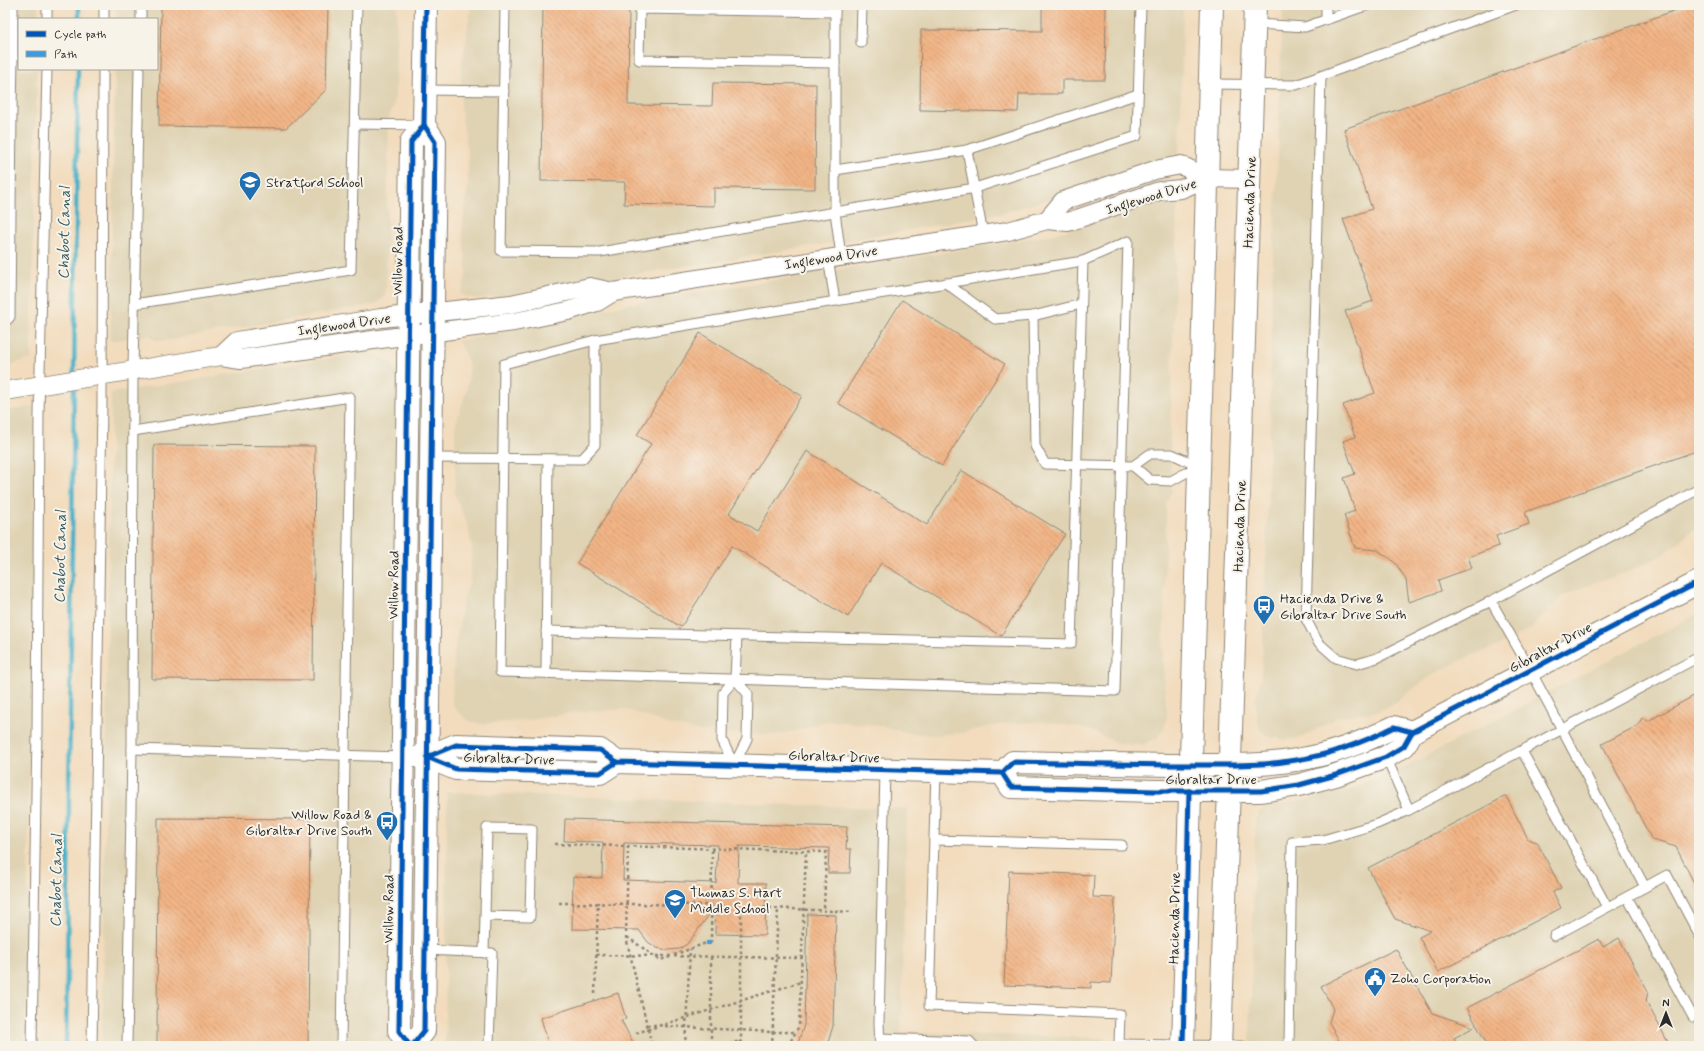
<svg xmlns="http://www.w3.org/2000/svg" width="1704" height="1051" viewBox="0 0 1704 1051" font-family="Mynerve,sans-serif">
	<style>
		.built { fill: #dfd3b4 }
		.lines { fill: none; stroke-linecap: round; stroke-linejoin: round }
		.stream { stroke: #49b1c8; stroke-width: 4.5 }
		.building { fill: url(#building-back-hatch); fill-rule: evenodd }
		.service-casing { stroke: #8e8474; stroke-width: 11 }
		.minor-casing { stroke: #8e8474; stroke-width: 20 }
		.tertiary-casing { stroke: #8e8474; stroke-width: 24 }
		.secondary-casing { stroke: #8e8474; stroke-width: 24 }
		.path { stroke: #8e8474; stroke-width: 2.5; stroke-dasharray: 3 3; stroke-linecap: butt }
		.service { stroke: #fff; stroke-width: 9 }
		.minor { stroke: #fff; stroke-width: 18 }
		.tertiary { stroke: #fff; stroke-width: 22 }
		.secondary { stroke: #fff; stroke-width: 22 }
		.quiet { stroke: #3d9ce1; stroke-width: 4; stroke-dasharray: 8 4; stroke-linecap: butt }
		.cycleway-casing { stroke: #f7f3e8; stroke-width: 8 }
		.cycleway { stroke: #0057b8; stroke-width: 5 }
		.labels { text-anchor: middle; stroke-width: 4; stroke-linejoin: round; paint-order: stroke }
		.poi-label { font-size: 14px; fill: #2b2b2b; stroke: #f7f3e8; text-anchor: start }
		.street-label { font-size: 14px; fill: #2b2b2b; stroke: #f7f3e8 }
		.water-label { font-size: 15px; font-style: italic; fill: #365a62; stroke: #f7f3e8 }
	</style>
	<defs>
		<pattern id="building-back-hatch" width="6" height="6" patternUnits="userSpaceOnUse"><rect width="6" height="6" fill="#f2b586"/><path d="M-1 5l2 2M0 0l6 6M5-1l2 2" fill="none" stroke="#c4936e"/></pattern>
	</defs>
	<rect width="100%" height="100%" fill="#f7f3e8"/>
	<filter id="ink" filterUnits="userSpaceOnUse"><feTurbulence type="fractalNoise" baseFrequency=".025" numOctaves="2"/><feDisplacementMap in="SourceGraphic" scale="8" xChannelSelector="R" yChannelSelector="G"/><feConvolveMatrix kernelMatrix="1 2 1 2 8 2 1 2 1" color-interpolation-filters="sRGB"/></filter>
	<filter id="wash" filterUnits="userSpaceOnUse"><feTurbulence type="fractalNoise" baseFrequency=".012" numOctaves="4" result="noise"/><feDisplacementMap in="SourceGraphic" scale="16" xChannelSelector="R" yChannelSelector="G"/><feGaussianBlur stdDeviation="0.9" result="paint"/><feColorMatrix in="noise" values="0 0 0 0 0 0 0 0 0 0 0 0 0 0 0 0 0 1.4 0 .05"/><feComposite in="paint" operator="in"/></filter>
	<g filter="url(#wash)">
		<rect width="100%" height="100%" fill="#f2dcbd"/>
		<g class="built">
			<polygon points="5,5 38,5 38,19 19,19 19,69 37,69 31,359 5,366"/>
			<polygon points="116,5 397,5 395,95 393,107 389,116 386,288 384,297 376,304 165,341 154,340 150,335 110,341 115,69 157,69 157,19 116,19"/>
			<polygon points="471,5 1183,5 1180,145 1179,150 1176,154 1167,158 1055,197 1002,213 881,235 480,299 467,297 460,293 463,287 467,272 462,231 468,185 468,156 461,110 461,72"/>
			<polygon points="1283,5 1699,5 1699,525 1663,555 1628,572 1593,583 1563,596 1548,608 1532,628 1499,646 1472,655 1432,675 1393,704 1379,711 1338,717 1303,737 1286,740 1269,737 1260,730 1257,721 1255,700 1260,685 1262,668 1269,460 1272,282 1278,153 1280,73"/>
			<polygon points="1165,203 1175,206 1177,208 1170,441 1172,491 1166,503 1163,665 1167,716 1164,728 1157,738 1144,744 1131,745 1115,742 1089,730 1073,726 1043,722 1011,723 982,728 962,733 934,735 910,733 882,726 834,721 822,722 796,731 773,735 702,732 670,725 625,709 577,712 529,720 481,724 469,721 458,712 452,703 454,654 464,598 470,581 472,548 468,526 455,495 455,426 467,389 469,373 468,361 458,341 543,324 623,305 1050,235 1093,223 1149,204"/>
			<polygon points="363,353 382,357 392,365 398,374 392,1046 102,1046 111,393"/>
			<polygon points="35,406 25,1046 5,1046 5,411"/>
			<polygon points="1699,613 1699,1046 1250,1046 1255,825 1256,818 1261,810 1271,806 1324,796 1352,789 1411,764"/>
			<polygon points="447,792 907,809 901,1032 1105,1038 1105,1046 445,1046"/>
		</g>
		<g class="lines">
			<g class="stream">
				<polyline points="79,19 79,5"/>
				<polyline points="74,375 78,69"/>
				<polyline points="66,1046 74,383"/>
			</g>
		</g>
		<g id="blocks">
			<g class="building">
				<polygon points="161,5 328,5 326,90 286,128 159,126"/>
				<polygon points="543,5 629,5 628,105 712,106 713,83 816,84 815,189 714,188 714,206 624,204 625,182 541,181"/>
				<polygon points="1042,5 1106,5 1105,80 1062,80 1062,94 1019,94 1018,112 920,110 921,30 1042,31"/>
				<polygon points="1690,5 1699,5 1699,450 1525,512 1529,524 1496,536 1499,546 1468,557 1472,568 1438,580 1441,591 1409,602 1406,580 1397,565 1391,559 1377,550 1355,548 1344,515 1355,511 1344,478 1355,474 1343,441 1355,437 1343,405 1375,393 1345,311 1373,301 1343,219 1372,209 1344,129"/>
				<polygon points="902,300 1005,364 942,466 838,403"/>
				<polygon points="700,333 802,396 729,514 757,531 807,451 927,525 961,470 1065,534 1001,636 881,563 848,617 732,546 681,627 577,563 651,444 637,435"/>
				<polygon points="154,445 315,446 313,680 152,679"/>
				<polygon points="1699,693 1699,893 1676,847 1652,840 1602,744 1637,726 1642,718 1648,721"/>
				<polygon points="1506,796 1528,839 1537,842 1561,888 1553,892 1561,908 1438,972 1419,937 1431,931 1395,919 1368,868"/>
				<polygon points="158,818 310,819 308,1046 157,1046"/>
				<path d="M565,819l282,8 -1,22h5l-1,24h-22l1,-25 -90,-2 -1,37h28l-1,52 -50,-1 1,-28 -29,38 -8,5 -11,1 -11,-2 -9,-6 -9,-12 -67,-1 1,-52 29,1 1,-36 -39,-1zM624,843l94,2 -2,38 -93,-3z"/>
				<polygon points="1009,871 1094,875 1093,897 1115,898 1111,983 1091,982 1091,988 1004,985"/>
				<polygon points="807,914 836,915 833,1026 827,1046 797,1046 804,1025"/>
				<polygon points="1619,938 1648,992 1646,1001 1670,1046 1488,1046 1467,1008 1599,939 1603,947"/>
				<polygon points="1396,949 1432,1013 1474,1027 1454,1038 1458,1046 1342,1046 1329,1022 1333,1009 1321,986"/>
				<polygon points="618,993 626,1019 621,1020 635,1046 549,1046 541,1018"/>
			</g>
		</g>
	</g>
	<g filter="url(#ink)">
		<use href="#blocks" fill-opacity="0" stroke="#8e8474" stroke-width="1"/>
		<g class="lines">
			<g class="service-casing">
				<g id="service">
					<polyline points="505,5 501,251 600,252 975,188 1137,136 1141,5"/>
					<polyline points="835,5 835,212 841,256"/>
					<polyline points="1326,5 1326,19"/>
					<polyline points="835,12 640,9 639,60 835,63"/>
					<polyline points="47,19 47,5"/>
					<polyline points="104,19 104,5"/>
					<polyline points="141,19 141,5"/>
					<polyline points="1255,24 1305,27 1368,5"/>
					<polyline points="861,43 862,5"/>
					<polyline points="5,58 13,58 13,5"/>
					<polyline points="1321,76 1306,619 1318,642 1336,658 1357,664 1377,658 1491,601 1699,489"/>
					<polyline points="1210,84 1296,85 1516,5"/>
					<polyline points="424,90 504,91"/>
					<polyline points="5,109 12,109 10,317 5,322"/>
					<polyline points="12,109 13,58"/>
					<polyline points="355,124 422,125"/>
					<polyline points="967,150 983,234"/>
					<polyline points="835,170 967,150 1138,94"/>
					<polygon points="1128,241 1115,691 500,672 504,364 595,340 1083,261"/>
					<polyline points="828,258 835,301"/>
					<polyline points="946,283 995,319 1033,316 1081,304"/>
					<polyline points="134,304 351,270 357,5"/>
					<polyline points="1033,316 1035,446 1045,464 1133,466 1150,454 1172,454 1198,466 1171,481 1150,480 1133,466"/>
					<polyline points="133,431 350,397 341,1046"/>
					<polyline points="431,458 582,459 595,445 595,340"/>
					<polyline points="1491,601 1531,671 1645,887 1667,875 1699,935"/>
					<polyline points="546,631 1071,644 1083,261"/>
					<polyline points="546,673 548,459"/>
					<polyline points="132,749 402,757"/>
					<polyline points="1522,751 1607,907"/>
					<polyline points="1386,757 1409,810"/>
					<polyline points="734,765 722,740 723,693 735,679 737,636"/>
					<polyline points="734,765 747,739 748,694 735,679"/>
					<polyline points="936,771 929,1006 1120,1014 1119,1044 1243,1046"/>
					<polyline points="934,840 1122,845"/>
					<polyline points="1627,897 1693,1017 1699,1014"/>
					<polyline points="1554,936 1645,887"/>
					<polyline points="425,950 492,953 489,1046"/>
					<polyline points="484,953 485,916 530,917 532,829 487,828 485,916"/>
					<polyline points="879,1038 969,1041 974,1046"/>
					<polyline points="32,1046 37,731 39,414 47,69"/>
					<polyline points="92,1046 102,403 103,69"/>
					<polyline points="127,1046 132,749 133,370 139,69"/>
					<polyline points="880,1046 879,1023 885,770"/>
					<polyline points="1289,1046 1292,842 1323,840 1377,824 1409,810 1699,657"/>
				</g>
			</g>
			<g class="minor-casing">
				<g id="minor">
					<polyline points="1047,220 1063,201 1155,170 1181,165 1207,178 1250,179"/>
					<polyline points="221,356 237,341 381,318 511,304 590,287 613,292 1008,231 1047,220 1068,222 1159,191 1181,189 1207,178"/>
					<polyline points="5,391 221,356 241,359 380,339 514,322 568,311 597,302 613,292"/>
				</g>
			</g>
			<g class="tertiary-casing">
				<g id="tertiary">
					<polyline points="419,757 427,757 456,769 600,773 617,762"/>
					<path d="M427,757l29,-12 144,5 17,12 385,11 11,-11c60,1 120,3 180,3 34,0 69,1 103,-5 34,-5 68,-18 98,-33l18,5"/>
					<polyline points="1002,773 1011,787 1155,791 1261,791 1299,785 1336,775 1386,757 1404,746 1412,732 1699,582"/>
					<polyline points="410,1046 399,1031 411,142 424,125"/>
					<polyline points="412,1046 424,1031 425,950 435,142 424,125 426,5"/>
				</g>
			</g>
			<g class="secondary-casing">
				<g id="secondary">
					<polyline points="1183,1046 1212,5"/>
					<path d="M1220,1046c11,-347 26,-694 35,-1041"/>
				</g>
			</g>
			<g class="path">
				<polyline points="555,844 826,852 824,910"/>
				<polyline points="628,846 626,937 652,1046"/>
				<polyline points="559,903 711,905 853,912"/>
				<polyline points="627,937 660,960 670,957"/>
				<polyline points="711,943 712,849"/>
				<polyline points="596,955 802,958"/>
				<polyline points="674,955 706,943"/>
				<polyline points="711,957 711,1042"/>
				<polyline points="595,994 598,902"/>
				<polyline points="647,1025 660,1025"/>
				<polyline points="665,1026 772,1032 796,1032"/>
				<polyline points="636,1033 801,982"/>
				<polyline points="685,1046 690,949"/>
				<polyline points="717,1046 741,1041 744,1046"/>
				<polyline points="734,1046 741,1041 741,907"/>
				<polyline points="772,1046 778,908"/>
				<polyline points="788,1046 799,1026 806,851"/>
			</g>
			<use href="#service" class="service"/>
			<use href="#minor" class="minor"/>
			<use href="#tertiary" class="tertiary"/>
			<use href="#secondary" class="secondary"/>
			<polyline class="quiet" points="706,943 711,943"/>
			<g class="cycleway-casing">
				<g id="cycleway">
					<path d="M427,757l29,-12 144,5 17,12 385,11 11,-11c60,1 120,3 180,3 34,0 69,1 103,-5 34,-5 68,-18 98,-33l18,5"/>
					<polyline points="427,757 456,769 600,773 617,762"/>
					<polyline points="1002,773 1011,787 1155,791 1261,791 1299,785 1336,775 1386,757 1404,746 1412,732 1699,582"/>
					<polyline points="410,1046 399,1031 411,142 424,125"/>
					<polyline points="412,1046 424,1031 425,950 435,142 424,125 426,5"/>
					<polyline points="1183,1046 1189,791"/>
				</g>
			</g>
			<use href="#cycleway" class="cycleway"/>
		</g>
	</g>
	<defs>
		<g id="school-pin" transform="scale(1.15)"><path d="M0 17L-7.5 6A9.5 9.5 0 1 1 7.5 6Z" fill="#1f6fb2" stroke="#f7f3e8"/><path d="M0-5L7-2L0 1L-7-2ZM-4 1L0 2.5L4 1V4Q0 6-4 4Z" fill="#fff"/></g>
		<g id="bus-pin" transform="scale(1.15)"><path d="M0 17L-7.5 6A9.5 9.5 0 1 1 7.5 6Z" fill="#1f6fb2" stroke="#f7f3e8"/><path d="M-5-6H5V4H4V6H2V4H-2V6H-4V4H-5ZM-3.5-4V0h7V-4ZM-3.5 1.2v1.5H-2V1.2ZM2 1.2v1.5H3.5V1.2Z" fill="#fff"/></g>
		<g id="civic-pin" transform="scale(1.15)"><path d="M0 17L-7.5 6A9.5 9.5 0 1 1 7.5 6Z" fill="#1f6fb2" stroke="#f7f3e8"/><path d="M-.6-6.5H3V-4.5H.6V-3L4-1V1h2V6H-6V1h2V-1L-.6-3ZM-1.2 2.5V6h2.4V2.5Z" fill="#fff"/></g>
	</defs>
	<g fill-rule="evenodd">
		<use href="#school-pin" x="250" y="182"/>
		<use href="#bus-pin" x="1264" y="606"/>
		<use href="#bus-pin" x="387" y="822"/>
		<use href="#school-pin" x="675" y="900"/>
		<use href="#civic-pin" x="1375" y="978"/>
	</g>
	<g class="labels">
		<g class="poi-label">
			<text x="266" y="187">Stratford School</text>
			<text x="1280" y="603">Hacienda Drive &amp;<tspan x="1280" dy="16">Gibraltar Drive South</tspan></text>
			<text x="372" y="819" text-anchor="end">Willow Road &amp;<tspan x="372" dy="16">Gibraltar Drive South</tspan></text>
			<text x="690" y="897">Thomas S. Hart<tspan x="690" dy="16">Middle School</tspan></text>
			<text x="1390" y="983">Zoho Corporation</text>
		</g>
		<g class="street-label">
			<text transform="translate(1151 196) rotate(-17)" y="5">Inglewood Drive</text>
			<text transform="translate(1249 202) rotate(-88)" y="5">Hacienda Drive</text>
			<text transform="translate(831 257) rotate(-9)" y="5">Inglewood Drive</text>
			<text transform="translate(397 261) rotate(-89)" y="5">Willow Road</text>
			<text transform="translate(344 324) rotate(-8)" y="5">Inglewood Drive</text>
			<text transform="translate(1239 526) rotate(-88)" y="5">Hacienda Drive</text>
			<text transform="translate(393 585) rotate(-89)" y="5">Willow Road</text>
			<text transform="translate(1550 647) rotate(-28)" y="5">Gibraltar Drive</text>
			<text transform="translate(834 756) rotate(2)" y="5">Gibraltar Drive</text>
			<text transform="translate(509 758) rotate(2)" y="5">Gibraltar Drive</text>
			<text x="1211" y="784">Gibraltar Drive</text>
			<text transform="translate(388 909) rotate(-89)" y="5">Willow Road</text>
			<text transform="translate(1174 918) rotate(-89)" y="5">Hacienda Drive</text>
		</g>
		<g class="water-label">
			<text transform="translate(64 233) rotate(-89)" y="5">Chabot Canal</text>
			<text transform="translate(60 557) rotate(-89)" y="5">Chabot Canal</text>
			<text transform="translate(56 881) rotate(-89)" y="5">Chabot Canal</text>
		</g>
	</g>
	<rect width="1704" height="1051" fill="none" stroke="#f7f3e8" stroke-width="20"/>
	<rect x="18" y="18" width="140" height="52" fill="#f7f3e8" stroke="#a5a39c"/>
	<rect x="26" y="31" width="20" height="6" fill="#0057b8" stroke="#a5a39c"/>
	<text x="54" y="38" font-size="12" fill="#2b2b2b">Cycle path</text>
	<rect x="26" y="51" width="20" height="6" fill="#3d9ce1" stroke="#a5a39c"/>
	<text x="54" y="58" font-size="12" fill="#2b2b2b">Path</text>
	<g transform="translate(1666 1013)" stroke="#f7f3e8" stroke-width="3" paint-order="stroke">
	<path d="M0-3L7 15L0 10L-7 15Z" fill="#2b2b2b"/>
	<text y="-6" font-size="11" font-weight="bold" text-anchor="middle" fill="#2b2b2b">N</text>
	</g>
</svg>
